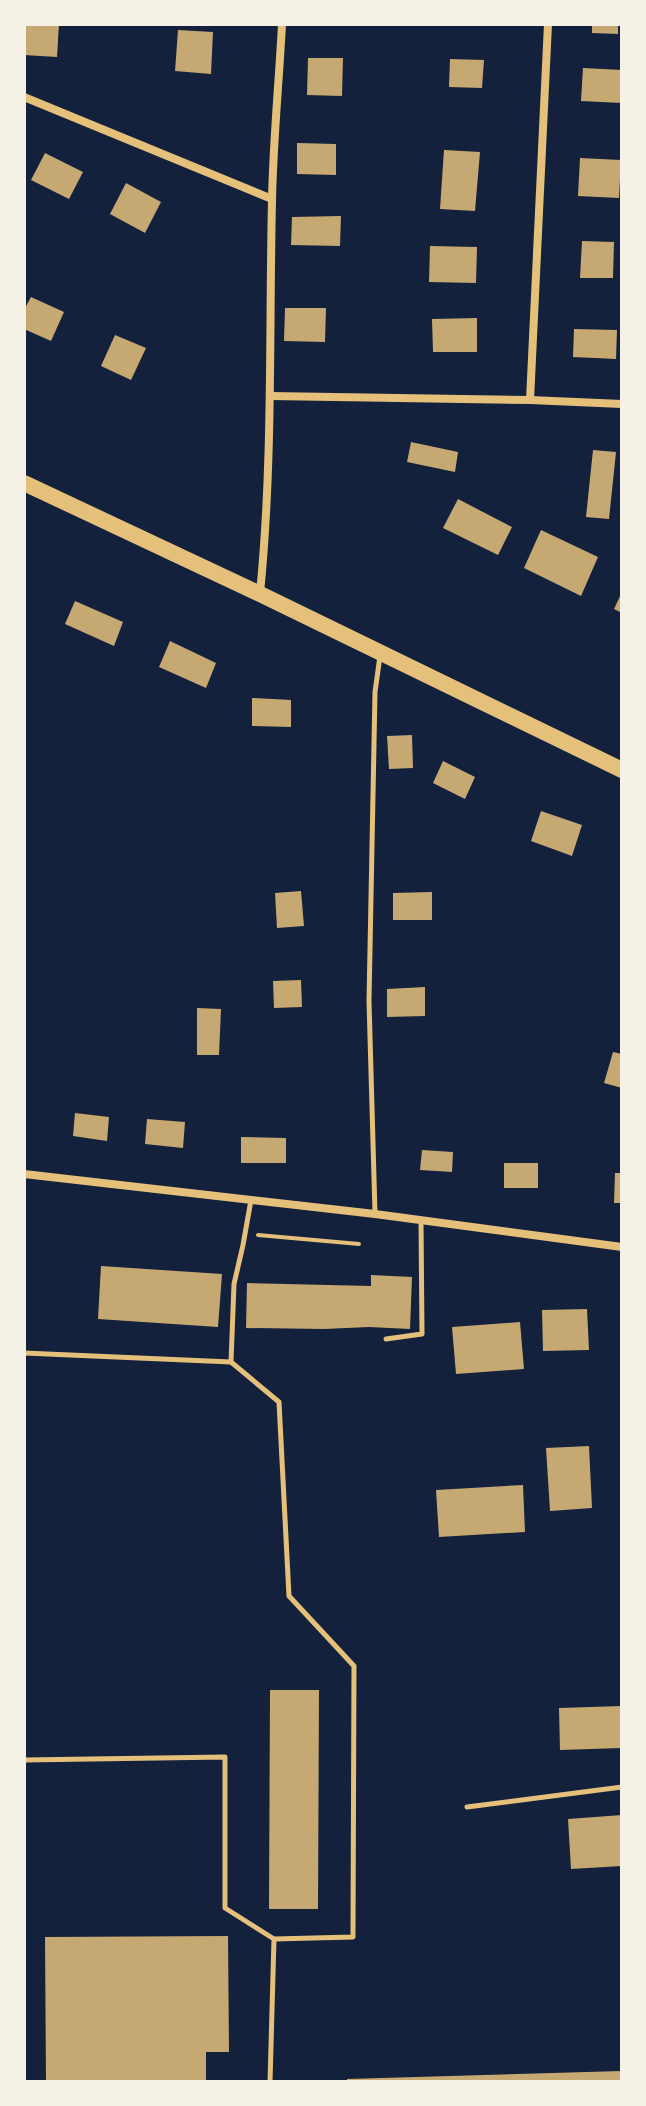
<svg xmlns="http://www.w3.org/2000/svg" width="646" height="2106" viewBox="0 0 646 2106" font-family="'Nunito Sans',sans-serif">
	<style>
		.building { fill: #c6a872 }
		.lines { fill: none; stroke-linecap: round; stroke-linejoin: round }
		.path { stroke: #e5c07b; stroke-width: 4 }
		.service { stroke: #e5c07b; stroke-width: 5 }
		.minor { stroke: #e5c07b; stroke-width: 8 }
		.primary { stroke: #e5c07b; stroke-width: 16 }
	</style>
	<rect width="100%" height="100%" fill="#14213d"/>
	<g class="building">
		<polygon points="24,24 59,24 57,57 24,55"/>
		<polygon points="592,24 618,24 618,34 592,33"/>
		<polygon points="178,30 213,32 211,74 175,71"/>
		<polygon points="308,58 343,58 342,96 307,95"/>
		<polygon points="450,59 484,60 482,88 449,87"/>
		<polygon points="583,68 622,70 622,103 581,101"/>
		<polygon points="297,143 336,144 336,175 297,174"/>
		<polygon points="444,150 480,152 475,211 440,209"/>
		<polygon points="45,153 83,172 69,199 31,180"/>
		<polygon points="580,158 621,160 619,198 578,196"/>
		<polygon points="126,183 161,202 145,233 110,214"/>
		<polygon points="341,216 340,246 291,245 292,217"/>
		<polygon points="582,241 614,242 613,278 580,278"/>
		<polygon points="430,246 477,247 476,283 429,282"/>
		<polygon points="31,297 64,312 51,341 24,329 24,310"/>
		<polygon points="285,308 326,308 325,342 284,341"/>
		<polygon points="477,318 477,352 433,352 432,319"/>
		<polygon points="574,329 617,330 616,359 573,357"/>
		<polygon points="115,335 146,348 131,380 101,366"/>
		<polygon points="411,442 458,452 455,472 407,462"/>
		<polygon points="593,450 616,452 609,519 586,517"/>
		<polygon points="458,499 512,527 498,555 443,528"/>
		<polygon points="541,530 598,557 581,596 524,568"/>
		<polygon points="622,592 622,613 614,609"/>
		<polygon points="75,601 123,622 114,646 65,624"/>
		<polygon points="170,641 216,663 206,688 159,667"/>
		<polygon points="252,698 291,700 291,727 252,726"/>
		<polygon points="412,735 413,768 389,769 387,736"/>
		<polygon points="443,761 475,777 465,799 433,783"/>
		<polygon points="541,811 582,825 572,856 531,841"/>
		<polygon points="301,891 304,926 277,928 275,893"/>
		<polygon points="432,892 432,920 393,920 393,893"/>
		<polygon points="301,980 302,1007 274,1008 273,981"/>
		<polygon points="425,987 425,1016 387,1017 387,989"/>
		<polygon points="197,1008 221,1009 219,1055 197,1055"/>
		<polygon points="613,1052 622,1054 622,1088 604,1083"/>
		<polygon points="75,1113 109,1117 107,1141 73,1136"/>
		<polygon points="147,1119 185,1122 183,1148 145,1144"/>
		<polygon points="241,1137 286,1138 286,1163 241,1163"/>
		<polygon points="422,1150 453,1152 452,1172 420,1170"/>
		<rect x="504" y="1163" width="34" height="25"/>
		<polygon points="615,1173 622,1173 622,1203 614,1203"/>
		<polygon points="101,1266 222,1274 218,1327 98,1319"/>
		<polygon points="371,1275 412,1277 410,1329 369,1327 324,1329 246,1328 247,1283 371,1286"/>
		<polygon points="587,1309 589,1350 543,1351 542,1310"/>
		<polygon points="520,1322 524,1369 456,1374 452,1327"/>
		<polygon points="589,1446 592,1508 550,1511 546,1448"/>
		<polygon points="523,1485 525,1532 439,1537 436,1490"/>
		<polygon points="270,1690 319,1690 318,1909 269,1909"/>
		<polygon points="622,1706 622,1748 560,1750 559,1708"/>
		<polygon points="622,1815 622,1866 571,1869 568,1819"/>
		<polygon points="228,1936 229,2052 206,2052 206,2082 46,2082 45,1937"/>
		<polygon points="622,2071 622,2082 347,2082 347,2079"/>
	</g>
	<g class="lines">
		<polyline class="path" points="258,1235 359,1244"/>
		<g class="service">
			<polyline points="375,1213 369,1001 375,692 380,656"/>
			<polyline points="386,1339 422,1334 421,1221"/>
			<polyline points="24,1353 231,1362 234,1284 243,1245 251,1200"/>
			<polyline points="231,1362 279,1402 289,1596 354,1666 353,1937 274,1939"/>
			<polyline points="24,1760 225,1757 225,1908 274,1939 270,2082"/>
			<polyline points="467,1807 622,1787"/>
		</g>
		<g class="minor">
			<polyline points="24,97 272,199"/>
			<polyline points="270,396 530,400 622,404"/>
			<polyline points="530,400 548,24"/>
			<path d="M260,593c13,-130 9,-261 12,-392 1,-59 7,-118 10,-177"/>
			<polyline points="24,1174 375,1214 622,1247"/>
		</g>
		<polyline class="primary" points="24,483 260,594 622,770"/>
	</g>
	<rect width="646" height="2106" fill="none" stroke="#f6f1e7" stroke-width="52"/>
</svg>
